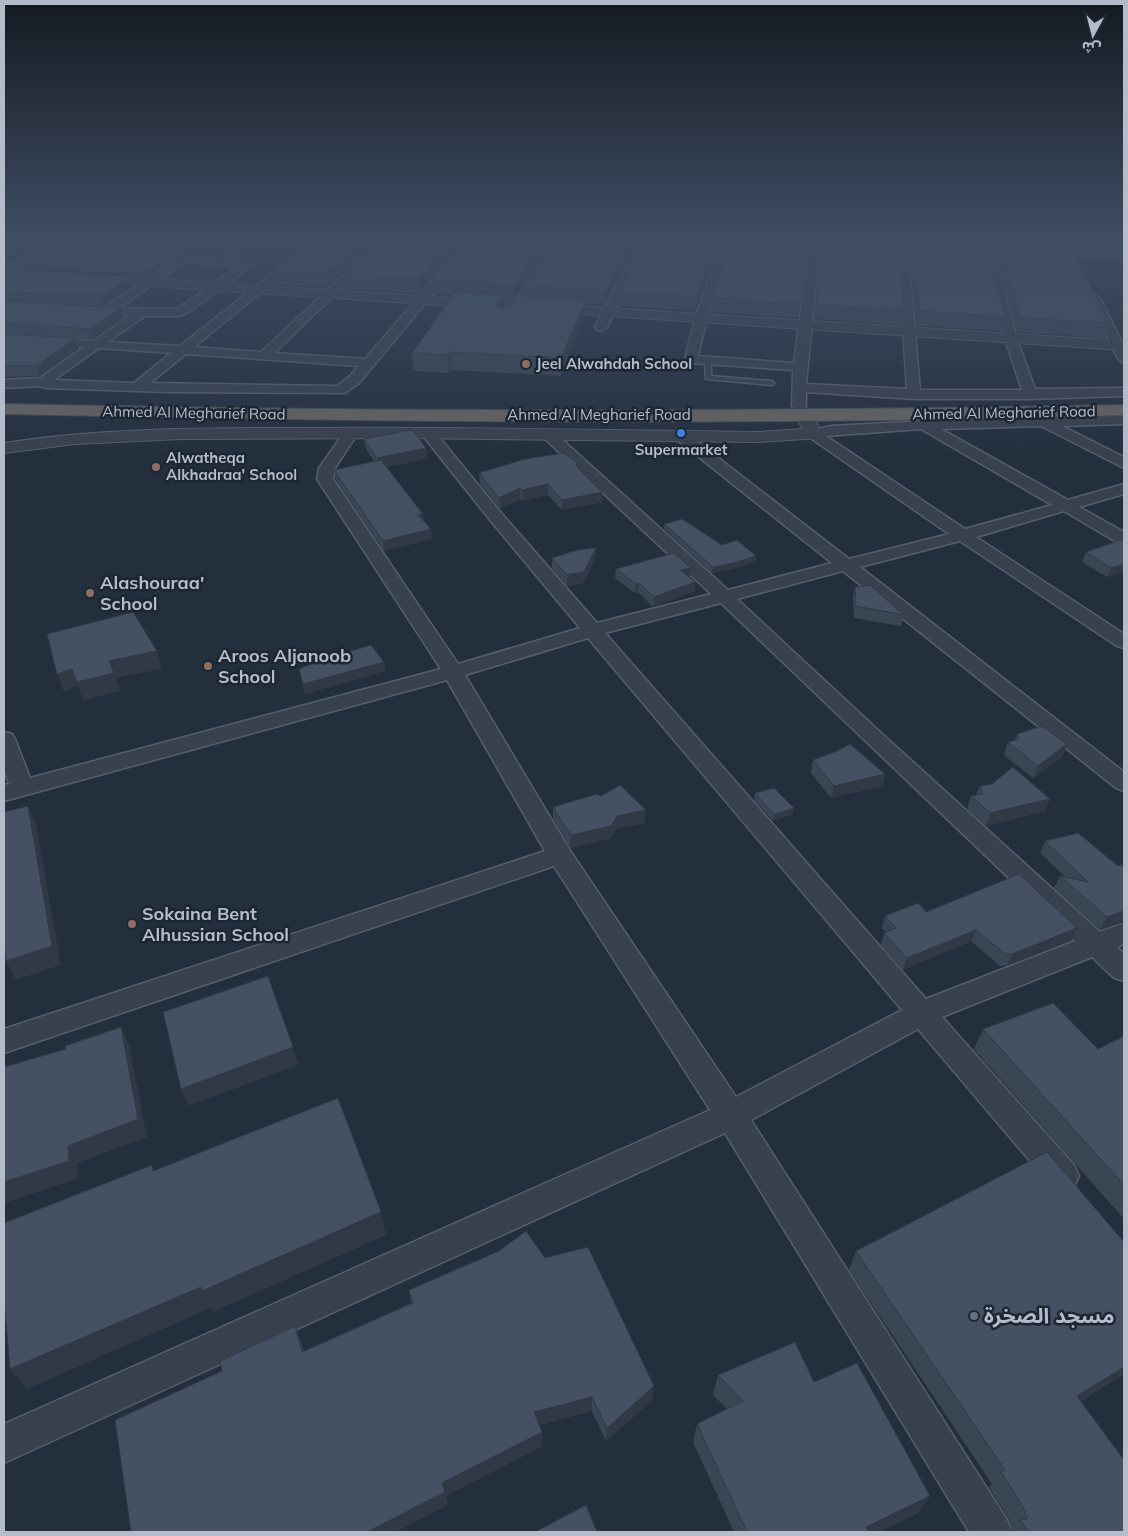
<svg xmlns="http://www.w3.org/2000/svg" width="1128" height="1536" viewBox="0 0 1128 1536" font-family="Mulish,'Noto Sans Arabic',sans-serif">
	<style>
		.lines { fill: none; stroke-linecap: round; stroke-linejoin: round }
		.service-casing { stroke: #565f6c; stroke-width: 3 }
		.minor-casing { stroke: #565f6c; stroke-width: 3 }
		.tertiary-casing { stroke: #565f6c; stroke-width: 2 }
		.primary-casing { stroke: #414a57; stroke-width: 2 }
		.trunk-casing { stroke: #434c59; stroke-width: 2 }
		.service { fill: #38414e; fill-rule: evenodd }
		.minor { fill: #38414e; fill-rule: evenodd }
		.tertiary { fill: #38414e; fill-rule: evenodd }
		.primary { fill: #56606e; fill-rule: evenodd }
		.trunk { fill: #656462; fill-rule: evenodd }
		.wall { fill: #3b4654 }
		.shaded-wall { fill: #303945 }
		.building { fill: #455162; stroke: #303945 }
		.education-dot { fill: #8d6e63; stroke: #1d2633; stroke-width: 2 }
		.shop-dot { fill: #3f7fe0; stroke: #1d2633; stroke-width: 2 }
		.worship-dot { fill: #6b7280; stroke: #1d2633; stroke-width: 2 }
		.labels { text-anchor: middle; stroke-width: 5; stroke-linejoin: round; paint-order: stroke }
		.far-poi-label { font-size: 15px; font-weight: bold; fill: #b4bcc9; stroke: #1d2633; text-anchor: start }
		.far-street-label { font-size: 15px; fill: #b4bcc9; stroke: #1d2633 }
		.poi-label { font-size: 18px; font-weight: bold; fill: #b4bcc9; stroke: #1d2633; text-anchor: start }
		.near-poi-label { font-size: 21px; font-weight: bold; fill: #b4bcc9; stroke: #1d2633; text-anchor: start }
	</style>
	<rect width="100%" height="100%" fill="#242f3e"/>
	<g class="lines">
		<g class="service-casing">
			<polygon id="service" points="708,359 711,361 711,376 771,381 774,383 771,385 706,379 705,361"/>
		</g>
		<g class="minor-casing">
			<g id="minor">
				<path d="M239,241h11l-22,18 25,2 1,2 -1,2 -64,47 -10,4h-34l-37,26 72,4 133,-105h11l-130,106 67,5 119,-111h11l-117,112 91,6 102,-118h10l-118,142 -14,10 -177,-1 -123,-4 -5,-2 -36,2v-8l36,-2 44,-31 -80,-5v-8l90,7 36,-26 -38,-1 -6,-3 2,-2 16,-1 69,-46 -128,-8 -41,20v-7l29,-16 12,-3 171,10zM185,262l54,4 -62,43 -58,-1zM99,348l72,5 -37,30 -80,-3zM186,354l173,12 -10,11 -12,9 -187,-3z"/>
				<polygon points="558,241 568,241 509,323 501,323 499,321 501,319"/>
				<polygon points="640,241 650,241 607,327 601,331 597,330 595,327"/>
				<polygon points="723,241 733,241 707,318 698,356 794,363 810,241 820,241 806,384 907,389 897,241 907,241 920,390 1022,390 1005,339 981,241 991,241 1017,339 1035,389 1124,388 1124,396 1030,399 914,399 806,392 806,406 804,409 794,409 792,406 793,370 691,363 685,359 695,318"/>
				<polygon points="1073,250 1124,253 1124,259 1069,255 1069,251"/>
				<polygon points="1094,295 1100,298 1124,347 1124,363 1118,359 1088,298"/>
				<path d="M1124,416v8l-62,2 62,31v11l-83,-42 -100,3 127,71 56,-16v10l-45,13 45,25v12l-6,-1 -54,-32 -88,26 148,97v14l-7,-2 -157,-105 -100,26 264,205v19l-8,-3 -273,-217 -106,28 143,133 220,200 24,-9v21l-7,3 7,7v27l-10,-3 -22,-21 -150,60 132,148 5,11 -5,11 -11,4 -11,-4 -134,-158 -167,91 255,398 6,14h-43l-244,-399 -721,330v-39l706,-314 -156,-244 -550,187v-24l541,-178 -98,-171 -443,121v-16l5,-1 -5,-15v-37l8,2 3,5 15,39 411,-109 -124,-190 2,-11 27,-38h10l2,3 -23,35 -2,11 125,185 122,-36 -90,-108 -66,-83 -2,-3 2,-3h10l68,83 95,109 114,-29 -167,-156 -2,-3 2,-3h10l174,158 104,-27 -156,-124 -2,-3 2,-3h10l163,126 100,-25 -140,-97 -2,-3 2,-3 22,-5 93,-5zM921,429l131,76 -87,24 -139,-93zM721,603l354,338 -149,58 -321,-366zM588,638l314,372 -166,87 -167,-248 -104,-174z"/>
			</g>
		</g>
		<g class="tertiary-casing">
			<g id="tertiary">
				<polygon points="95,275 1124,341 1124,350 90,282 88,279 90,276"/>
				<path d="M804,411l6,1 13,22 -3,4 -60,4 -354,-4 -225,1 -106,5 -71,9v-10c104,-16 210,-15 315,-15 147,-1 294,2 441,4l43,-3 -8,-13 3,-4z"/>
			</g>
		</g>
		<g class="primary-casing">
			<polygon id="primary" points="11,241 28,241 26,244 4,252 4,244"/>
		</g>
		<g class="trunk-casing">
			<path id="trunk" d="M4,404c373,8 747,8 1120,1v10c-373,11 -747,7 -1120,-1z"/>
		</g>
		<use href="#service" class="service"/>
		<use href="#minor" class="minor"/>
		<use href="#tertiary" class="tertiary"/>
		<use href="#primary" class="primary"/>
		<use href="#trunk" class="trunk"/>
	</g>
	<g class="wall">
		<polygon points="31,241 203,241 184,254 32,247"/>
		<polygon points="377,241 328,287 275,284 272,270"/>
		<polygon points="379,241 464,241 419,293 344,288 343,275"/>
		<polygon points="556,241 513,299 504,299 504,308 510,307 528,296 527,286 638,241 604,305 586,304 585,316 561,376 451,370 449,373 413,371 412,353 453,295 435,294 434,280"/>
		<polygon points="721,241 695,311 619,306 620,292"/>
		<polygon points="808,241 798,318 711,312 712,298"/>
		<polygon points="822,241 898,241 904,310 901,325 814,319"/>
		<polygon points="909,241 985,241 1005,317 1001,331 916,326"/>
		<polygon points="992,241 1067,241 1109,323 1104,338 1017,332"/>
		<polygon points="1117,241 1124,241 1124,249"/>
		<polygon points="166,259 167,264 149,276 22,267 21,263"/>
		<polygon points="4,268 133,286 103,306 40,303 121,308 124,318 93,339 4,333"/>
		<polygon points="4,334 76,338 79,349 39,376 4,377"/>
		<polygon points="364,439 426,448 427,459 386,467 423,514 424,522 431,529 432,539 384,551 336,480 334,470 374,461 366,449"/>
		<polygon points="577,462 577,467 602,492 602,502 562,510 548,495 523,501 521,499 500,508 480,484 479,473"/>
		<polygon points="664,524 722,545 756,556 756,561 733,569 712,573 664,529"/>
		<polygon points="1124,539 1124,572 1107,577 1082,562 1086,552"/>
		<polygon points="552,558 595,559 583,583 567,586 552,569"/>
		<polygon points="691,568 690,577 689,577 695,591 653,607 638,592 635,593 615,578 616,569"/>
		<polygon points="855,587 904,615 901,626 854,618 853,598"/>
		<polygon points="341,654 384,662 385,671 305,694 299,669 309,665 308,660"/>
		<polygon points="1017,734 1063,756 1033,778 1004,755 1008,742 1015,740"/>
		<polygon points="813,760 885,774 882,786 831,798 811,773"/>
		<polygon points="980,786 1045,811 986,826 967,809 971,796 976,795"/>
		<polygon points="755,793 793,814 773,821 754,800"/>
		<polygon points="553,807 645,823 616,829 611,838 570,848 553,819"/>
		<polygon points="1045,841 1118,866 1124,922 1100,930 1054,888 1060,876 1064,876 1040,853"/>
		<polygon points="926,912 1072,940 1007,966 1000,966 971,941 903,970 881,945 884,933 886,932 882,928 885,916"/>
		<polygon points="983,1029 1098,1049 1124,1036 1124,1219 974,1049"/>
		<polygon points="1124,1242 1124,1374 1081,1401 1124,1532 1009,1532 1012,1528 1008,1517 989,1487 992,1484 849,1270 856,1251"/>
		<polygon points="545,1258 654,1386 652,1400 606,1441 592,1411 539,1425 542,1446 446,1496 448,1505 222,1371 295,1326 301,1342 304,1351 411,1303 409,1290"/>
		<polygon points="718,1375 814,1382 918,1513 879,1532 734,1532 693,1442 697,1424 727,1409 713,1395"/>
	</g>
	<g class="shaded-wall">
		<polygon points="189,241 203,241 184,254 182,246"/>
		<polygon points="362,241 377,241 328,287 326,274"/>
		<polygon points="452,241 464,241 419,293 418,279"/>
		<polygon points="546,241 556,241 513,299 513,285"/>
		<polygon points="632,241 638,241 604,305 605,291"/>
		<polygon points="717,241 721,241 695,311 697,297"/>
		<polygon points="166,259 167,264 149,276 148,271"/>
		<polygon points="131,277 133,286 103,306 101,296"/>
		<polygon points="504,295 505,311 497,321 496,304"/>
		<polygon points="586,300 585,316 561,376 561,358"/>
		<polygon points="121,308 124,318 93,339 90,329"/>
		<polygon points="76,338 79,349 39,376 36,366"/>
		<polygon points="450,352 451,370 449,373 448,355"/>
		<polygon points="426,448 427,459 379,468 377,458"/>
		<polygon points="548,484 548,495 523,501 522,490"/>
		<polygon points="520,488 521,499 500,508 499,498"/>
		<polygon points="602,492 602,502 562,510 562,500"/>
		<polygon points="423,514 424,523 418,515"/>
		<polygon points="431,529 432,539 384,551 383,541"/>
		<polygon points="596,548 595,559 583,583 567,586 567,575"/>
		<polygon points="756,556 756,561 733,569 712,573 713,567"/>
		<polygon points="1124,564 1124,572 1107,577 1111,568"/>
		<polygon points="691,568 690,577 680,579 681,570"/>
		<polygon points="695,582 695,591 653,607 654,597"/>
		<polygon points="639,583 638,592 635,593 636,584"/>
		<polygon points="157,651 162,669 116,678 120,691 83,700 78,686 64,692 57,674 72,669"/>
		<polygon points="384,662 385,671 305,694 303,684"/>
		<polygon points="1067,744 1063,756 1033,778 1038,766"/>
		<polygon points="885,774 882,786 831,798 834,786"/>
		<polygon points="1050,799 1045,811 986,826 990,813"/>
		<polygon points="28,806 36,824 61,965 16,980 6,961"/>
		<polygon points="794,808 793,814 773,821 774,815"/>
		<polygon points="646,810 645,823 616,829 611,838 570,848 571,835 617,816"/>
		<polygon points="1124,911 1124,922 1100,930 1107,917"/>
		<polygon points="1077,928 1072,940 1007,966 1012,954"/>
		<polygon points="976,930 971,941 903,970 907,958"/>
		<polygon points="121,1027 129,1045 147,1137 78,1163 79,1178 4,1203 4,1182 68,1146"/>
		<polygon points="293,1047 298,1065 188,1106 181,1089"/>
		<polygon points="381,1212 386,1235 213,1312 211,1308 27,1389 10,1369 201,1287"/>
		<polygon points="295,1326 301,1342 308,1367 302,1352"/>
		<polygon points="1124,1367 1124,1374 1063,1413 1077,1396"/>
		<polygon points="654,1386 652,1400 606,1441 607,1428"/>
		<polygon points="592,1397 592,1411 534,1426 534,1412"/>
		<polygon points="542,1432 542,1446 446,1496 448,1505 395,1532 367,1532 442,1483"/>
		<polygon points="930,1496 918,1513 879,1532 863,1532 866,1527"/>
	</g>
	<g class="building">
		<polygon points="81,241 189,241 182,246"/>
		<polygon points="309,241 362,241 326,274 272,270"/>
		<polygon points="379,241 452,241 418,279 343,275"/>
		<polygon points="468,241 546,241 513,285 434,280"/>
		<polygon points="561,241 632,241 605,291 527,286"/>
		<polygon points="646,241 717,241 697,297 620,292"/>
		<polygon points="732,241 808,241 800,304 712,298"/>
		<polygon points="822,241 898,241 904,310 816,305"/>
		<polygon points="913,241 985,241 1005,317 919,311"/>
		<polygon points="998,241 1067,241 1109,323 1021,318"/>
		<polygon points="44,251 166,259 148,271 21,263"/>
		<polygon points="4,268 131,277 101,296 4,292"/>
		<polygon points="455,292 504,295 496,304 500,308 510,307 519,296 586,300 561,358 450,352 448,355 412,353"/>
		<polygon points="4,301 121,308 90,329 4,323"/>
		<polygon points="4,334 76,338 36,366 4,366"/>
		<polygon points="411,430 413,430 426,448 377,458 364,439"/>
		<polygon points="564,453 577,462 576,466 602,492 562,500 548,484 522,490 520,488 499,498 479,473 525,459"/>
		<polygon points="381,460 423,514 418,515 431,529 383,541 334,470"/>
		<polygon points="682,519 722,545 737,540 756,556 734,563 713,567 664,524"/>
		<polygon points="1124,539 1124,564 1111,568 1086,552"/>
		<polygon points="596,548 584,572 567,575 552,558 577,550"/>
		<polygon points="674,553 691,568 681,570 695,582 654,597 639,583 636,584 616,569"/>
		<polygon points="870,585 904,615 856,606 855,587"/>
		<polygon points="133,612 157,651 109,661 114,673 77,682 72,669 57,674 47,634"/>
		<polygon points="371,645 384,662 303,684 299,669 311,664 308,660 340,652 341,654"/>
		<polygon points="1042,726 1067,744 1038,766 1008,742 1019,739 1017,734"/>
		<polygon points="850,744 885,774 834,786 813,760 837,751"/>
		<polygon points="1013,767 1050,799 990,813 971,796 983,794 980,786 992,784"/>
		<polygon points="620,785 646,810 617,816 611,826 571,835 553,807 597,794 601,796"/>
		<polygon points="774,788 794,808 774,815 755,793"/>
		<polygon points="28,806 52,946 6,961 4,944 4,812"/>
		<polygon points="1078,833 1118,866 1121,865 1124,867 1124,911 1107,917 1060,876 1088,882 1045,841"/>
		<polygon points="1019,874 1077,928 1012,954 1005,954 976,930 907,958 884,933 896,928 885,916 918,903 926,912"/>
		<polygon points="268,976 293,1047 181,1089 163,1012"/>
		<polygon points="1053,1003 1098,1049 1124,1036 1124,1185 983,1029"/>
		<polygon points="121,1027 138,1119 68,1146 69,1161 4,1182 4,1067 66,1049 65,1046"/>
		<polygon points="338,1098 381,1212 202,1291 201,1287 10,1369 4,1300 4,1223 152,1165 153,1171"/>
		<polygon points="1047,1152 1124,1242 1124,1367 1077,1396 1124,1460 1124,1532 1029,1532 1020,1520 1027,1519 1027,1517 1021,1503 1001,1472 1005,1470 856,1251"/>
		<polygon points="526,1231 545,1258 588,1247 654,1386 607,1428 592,1397 534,1412 542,1432 442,1483 445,1492 367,1532 131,1532 115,1420 222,1371 220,1361 295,1326 302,1352 413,1303 409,1290 499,1251"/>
		<polygon points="795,1342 814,1382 857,1363 930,1496 866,1527 869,1532 747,1532 697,1424 743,1401 718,1375"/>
		<polygon points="586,1505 597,1532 535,1532"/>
	</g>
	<linearGradient id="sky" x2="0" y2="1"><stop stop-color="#141a22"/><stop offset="0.53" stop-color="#3f4d63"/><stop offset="1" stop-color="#3f4d63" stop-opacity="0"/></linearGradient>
	<rect width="1128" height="456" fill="url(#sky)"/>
	<g class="education-dot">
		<circle cx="526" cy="364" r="5"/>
		<circle cx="156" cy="467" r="5"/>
		<circle cx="90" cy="593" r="5"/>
		<circle cx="208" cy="666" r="5"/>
		<circle cx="132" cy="924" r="5"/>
	</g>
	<circle class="shop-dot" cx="681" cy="433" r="5"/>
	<circle class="worship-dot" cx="974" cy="1316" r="5"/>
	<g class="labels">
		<g class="far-poi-label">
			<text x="536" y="369">Jeel Alwahdah School</text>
			<text x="681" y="455" text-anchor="middle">Supermarket</text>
			<text x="166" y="463">Alwatheqa<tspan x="166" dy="17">Alkhadraa' School</tspan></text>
		</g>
		<g class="far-street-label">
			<text transform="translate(194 413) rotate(1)" y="5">Ahmed Al Megharief Road</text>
			<text transform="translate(1004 413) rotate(-1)" y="5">Ahmed Al Megharief Road</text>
			<text x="599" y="420">Ahmed Al Megharief Road</text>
		</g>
		<g class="poi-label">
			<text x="100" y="589">Alashouraa'<tspan x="100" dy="21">School</tspan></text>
			<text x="218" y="662">Aroos Aljanoob<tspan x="218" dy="21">School</tspan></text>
			<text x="142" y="920">Sokaina Bent<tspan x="142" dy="21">Alhussian School</tspan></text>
		</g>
		<g class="near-poi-label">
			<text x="984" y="1323">مسجد الصخرة</text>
		</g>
	</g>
	<rect width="1128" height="1536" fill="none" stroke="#b4bcc9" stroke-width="10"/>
	<g transform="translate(1093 35) rotate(187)" stroke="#1d2633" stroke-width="4" paint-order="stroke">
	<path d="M0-4L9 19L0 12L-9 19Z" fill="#b4bcc9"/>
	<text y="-8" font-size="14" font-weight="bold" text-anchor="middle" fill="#b4bcc9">ش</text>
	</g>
</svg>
